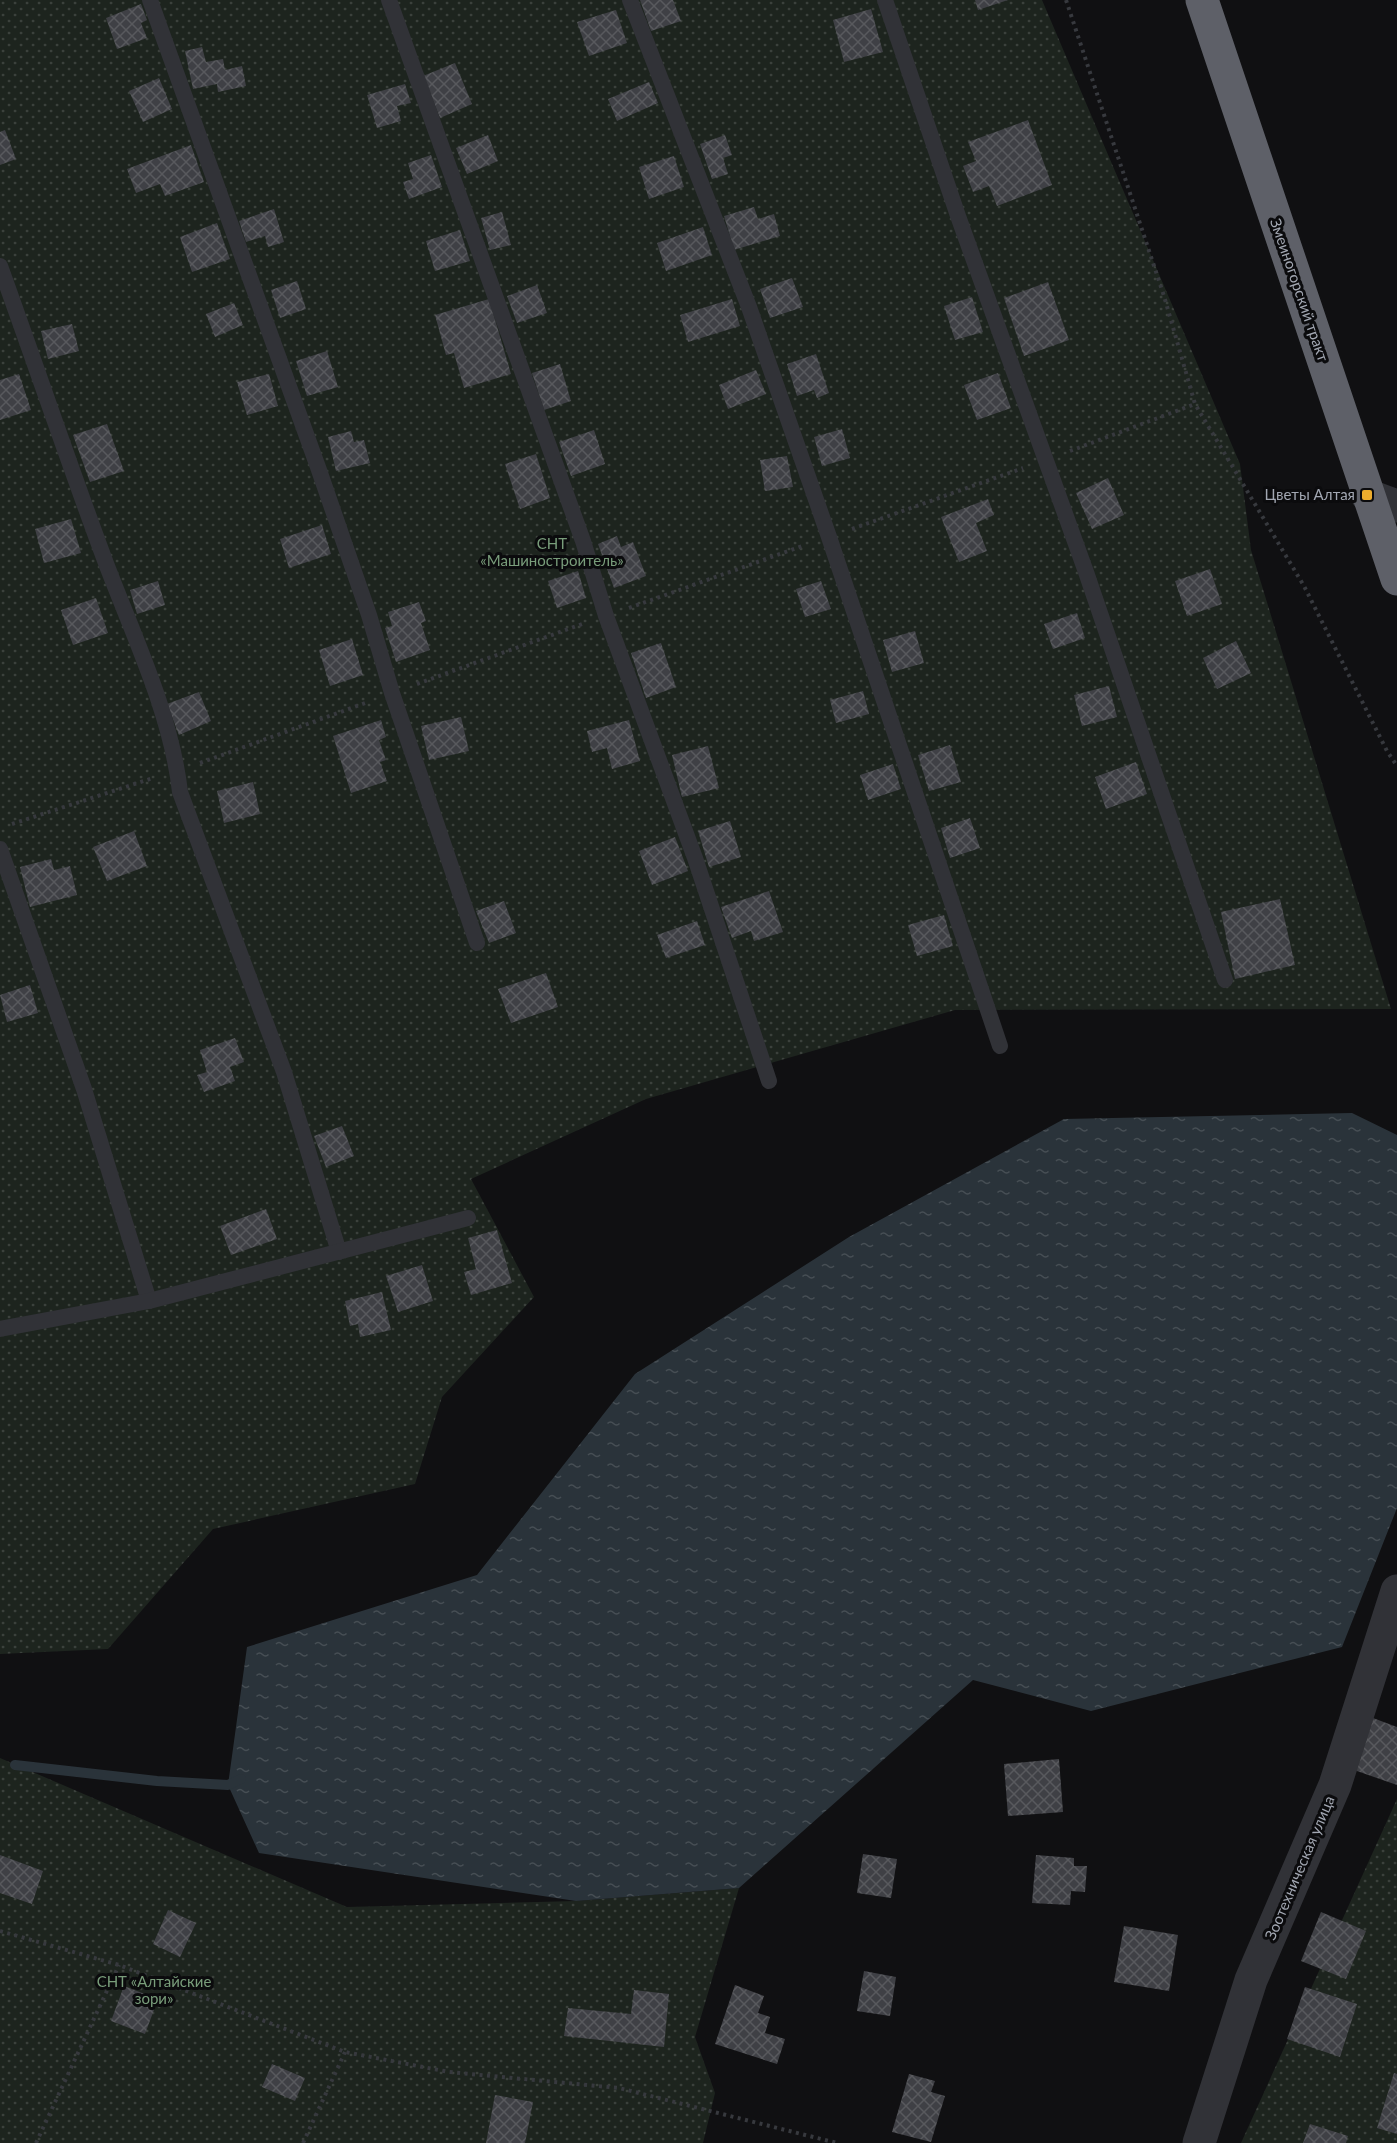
<svg xmlns="http://www.w3.org/2000/svg" width="1397" height="2143" viewBox="0 0 1397 2143" font-family="Lato,sans-serif">
	<style>
		.garden { fill: url(#garden-dots) }
		.water { fill: url(#water-ripples) }
		.lines { fill: none; stroke-linecap: round; stroke-linejoin: round }
		.stream { stroke: #2a333a; stroke-width: 10 }
		.building { fill: url(#building-cross-hatch) }
		.path { stroke: #37393e; stroke-width: 4; stroke-dasharray: 3 4.5; stroke-linecap: butt }
		.lane { stroke: #313237; stroke-width: 16 }
		.street { stroke: #313237; stroke-width: 33 }
		.highway { stroke: #5e6068; stroke-width: 33 }
		.poi-dot { fill: #edad2d; stroke: #0b0b0d; stroke-width: 2 }
		.labels { text-anchor: middle; stroke-width: 6; stroke-linejoin: round; paint-order: stroke }
		.street-label { font-size: 15px; fill: #a2a7b2; stroke: #0b0b0d }
		.poi-label { font-size: 15px; fill: #a2a7b2; stroke: #0b0b0d; text-anchor: end }
		.park-label { font-size: 15px; fill: #799d7b; stroke: #0b0b0d }
	</style>
	<defs>
		<pattern id="garden-dots" width="8" height="8" patternUnits="userSpaceOnUse" patternTransform="scale(1.5)"><rect width="8" height="8" fill="#1d241e"/><path d="M2 2h.1M6 6h.1" fill="none" stroke="#3b413c" stroke-width="1.8" stroke-linecap="round"/></pattern>
		<pattern id="water-ripples" width="26" height="14" patternUnits="userSpaceOnUse" patternTransform="scale(1.5)"><rect width="26" height="14" fill="#2a333a"/><path d="M2 4q2-2 4 0t4 0M15 11q2-2 4 0t4 0" fill="none" stroke="#464e54"/></pattern>
		<pattern id="building-cross-hatch" width="8" height="8" patternUnits="userSpaceOnUse" patternTransform="scale(1.5)"><rect width="8" height="8" fill="#3f4045"/><path d="M0 0l8 8M0 8l8-8" fill="none" stroke="#58595d"/></pattern>
	</defs>
	<rect width="100%" height="100%" fill="#101012"/>
	<g class="garden">
		<polygon points="0,0 1042,0 1240,464 1251,550 1391,1009 955,1010 646,1099 471,1179 534,1297 442,1397 415,1484 213,1529 108,1649 0,1654"/>
		<polygon points="0,1758 347,1907 576,1901 739,1888 695,2037 715,2093 703,2143 0,2143"/>
		<polygon points="1397,1799 1397,2143 1241,2143"/>
	</g>
	<polygon class="water" points="1352,1113 1397,1135 1397,1508 1342,1647 1091,1711 973,1680 739,1888 576,1901 259,1853 228,1785 247,1647 477,1575 635,1374 849,1237 1064,1119"/>
	<g class="lines">
		<polyline class="stream" points="15,1765 157,1781 228,1785 241,1779"/>
	</g>
	<g class="building">
		<polygon points="640,0 673,0 681,21 651,31"/>
		<polygon points="975,0 1008,0 978,10"/>
		<polygon points="141,4 147,20 141,23 147,38 117,49 106,18"/>
		<polygon points="871,9 883,52 844,62 833,20"/>
		<polygon points="616,10 627,43 589,56 577,22"/>
		<polygon points="202,47 206,62 223,59 225,70 242,66 246,86 218,92 217,84 193,89 185,51"/>
		<polygon points="455,63 472,104 440,118 423,76"/>
		<polygon points="159,78 172,109 143,122 129,91"/>
		<polygon points="649,82 658,103 617,121 608,99"/>
		<polygon points="405,84 411,103 397,106 401,121 377,128 367,95"/>
		<polygon points="1028,120 1052,185 997,206 989,186 973,192 963,166 976,161 968,142"/>
		<polygon points="5,130 16,159 0,165 0,132"/>
		<polygon points="488,135 498,161 467,174 456,148"/>
		<polygon points="725,135 732,155 723,158 728,174 712,179 700,144"/>
		<polygon points="191,145 204,182 165,196 160,184 136,193 127,169"/>
		<polygon points="431,155 442,187 409,199 403,182 413,179 408,163"/>
		<polygon points="674,156 684,187 649,199 639,167"/>
		<polygon points="754,207 758,219 774,214 780,236 734,250 724,216"/>
		<polygon points="274,209 284,242 268,247 265,236 246,242 239,221"/>
		<polygon points="502,212 511,245 490,250 481,218"/>
		<polygon points="217,223 230,259 192,272 180,237"/>
		<polygon points="703,227 712,255 666,271 657,243"/>
		<polygon points="460,230 470,261 435,271 426,241"/>
		<polygon points="792,278 803,307 770,318 760,289"/>
		<polygon points="297,281 306,309 280,318 271,290"/>
		<polygon points="1048,282 1069,340 1024,356 1004,298"/>
		<polygon points="537,285 547,313 517,323 507,296"/>
		<polygon points="972,297 983,332 955,340 944,306"/>
		<polygon points="489,299 511,374 464,388 454,353 446,355 435,315"/>
		<polygon points="732,299 740,326 688,342 680,315"/>
		<polygon points="234,303 243,325 215,337 206,314"/>
		<polygon points="72,324 79,351 48,359 41,331"/>
		<polygon points="327,351 338,387 307,396 296,361"/>
		<polygon points="816,354 829,393 817,398 814,390 797,396 787,364"/>
		<polygon points="560,364 571,401 544,410 532,373"/>
		<polygon points="756,370 766,394 728,409 719,385"/>
		<polygon points="998,373 1011,408 977,420 964,385"/>
		<polygon points="19,374 31,410 0,420 0,380"/>
		<polygon points="269,374 278,406 247,415 237,382"/>
		<polygon points="107,424 124,471 90,482 73,435"/>
		<polygon points="842,429 850,458 822,466 814,437"/>
		<polygon points="594,430 605,464 571,476 559,442"/>
		<polygon points="351,431 354,442 364,440 370,463 336,471 328,437"/>
		<polygon points="536,454 550,498 520,509 505,464"/>
		<polygon points="787,456 793,487 765,491 760,460"/>
		<polygon points="1108,478 1124,515 1092,529 1076,493"/>
		<polygon points="988,499 994,515 976,523 987,551 959,562 941,517"/>
		<polygon points="71,519 81,553 44,563 35,529"/>
		<polygon points="322,525 331,554 289,568 280,539"/>
		<polygon points="617,536 621,547 633,542 646,576 614,588 598,544"/>
		<polygon points="1210,569 1222,604 1187,616 1175,581"/>
		<polygon points="578,571 586,598 557,608 548,581"/>
		<polygon points="158,581 165,605 137,614 130,590"/>
		<polygon points="821,581 831,609 805,617 796,589"/>
		<polygon points="96,598 108,633 73,645 61,610"/>
		<polygon points="419,602 426,621 421,623 430,650 396,662 385,628 392,626 388,612"/>
		<polygon points="1077,613 1085,638 1053,649 1044,624"/>
		<polygon points="915,631 924,663 892,672 883,640"/>
		<polygon points="352,639 363,675 330,686 319,650"/>
		<polygon points="1236,641 1251,673 1217,689 1203,658"/>
		<polygon points="661,643 676,687 646,698 631,653"/>
		<polygon points="1109,686 1117,717 1082,726 1074,695"/>
		<polygon points="863,691 869,714 836,723 830,700"/>
		<polygon points="199,692 211,721 179,735 167,704"/>
		<polygon points="461,717 469,751 429,760 421,726"/>
		<polygon points="381,720 386,737 379,740 386,760 380,762 387,781 351,793 333,736"/>
		<polygon points="629,720 640,761 612,769 607,748 592,752 587,731"/>
		<polygon points="950,745 961,782 929,791 918,755"/>
		<polygon points="708,746 719,788 682,797 672,755"/>
		<polygon points="1136,762 1147,794 1106,809 1095,777"/>
		<polygon points="893,764 901,789 868,800 860,775"/>
		<polygon points="253,782 260,814 224,823 217,791"/>
		<polygon points="970,818 980,848 950,858 941,828"/>
		<polygon points="730,821 741,857 709,867 698,831"/>
		<polygon points="134,831 147,866 107,881 93,847"/>
		<polygon points="675,837 688,871 652,885 639,851"/>
		<polygon points="51,859 54,870 70,866 77,895 30,907 20,867"/>
		<polygon points="769,891 783,932 754,941 751,931 732,938 721,907"/>
		<polygon points="1280,899 1295,965 1235,979 1221,912"/>
		<polygon points="504,901 516,933 489,943 476,911"/>
		<polygon points="944,915 953,946 917,956 908,925"/>
		<polygon points="697,921 705,945 666,958 657,935"/>
		<polygon points="546,973 558,1007 511,1023 498,989"/>
		<polygon points="30,985 38,1013 7,1022 0,995"/>
		<polygon points="235,1038 244,1062 230,1067 235,1081 204,1092 197,1075 207,1072 200,1050"/>
		<polygon points="342,1126 354,1156 326,1167 314,1136"/>
		<polygon points="266,1209 277,1239 231,1255 220,1226"/>
		<polygon points="497,1230 512,1283 471,1295 464,1272 476,1269 468,1238"/>
		<polygon points="422,1265 433,1301 398,1312 386,1276"/>
		<polygon points="382,1292 391,1330 360,1337 358,1324 350,1326 345,1301"/>
		<polygon points="1373,1718 1397,1727 1397,1785 1354,1770"/>
		<polygon points="1059,1759 1063,1812 1008,1816 1004,1764"/>
		<polygon points="863,1854 897,1859 891,1898 857,1893"/>
		<polygon points="0,1855 43,1871 32,1904 0,1893"/>
		<polygon points="1036,1855 1074,1858 1074,1866 1087,1866 1085,1892 1071,1891 1070,1905 1032,1903"/>
		<polygon points="168,1910 196,1923 180,1957 153,1944"/>
		<polygon points="1321,1912 1366,1931 1346,1979 1301,1961"/>
		<polygon points="1124,1926 1178,1935 1169,1991 1114,1982"/>
		<polygon points="864,1971 896,1977 890,2016 857,2011"/>
		<polygon points="735,1985 764,1996 758,2013 770,2017 765,2033 785,2039 777,2064 715,2044"/>
		<polygon points="124,1986 158,1999 145,2034 111,2021"/>
		<polygon points="1305,1987 1357,2004 1340,2057 1287,2039"/>
		<polygon points="634,1990 669,1994 664,2047 564,2036 568,2008 631,2014"/>
		<polygon points="272,2064 305,2078 295,2101 262,2087"/>
		<polygon points="1394,2073 1397,2074 1397,2134 1377,2128"/>
		<polygon points="909,2074 935,2081 931,2092 945,2096 931,2142 892,2132"/>
		<polygon points="495,2095 533,2102 525,2143 486,2143"/>
		<polygon points="1310,2124 1348,2136 1346,2143 1303,2143"/>
	</g>
	<g class="lines">
		<g class="path">
			<polyline points="1066,0 1164,296 1195,404 1304,586 1387,751 1397,766"/>
			<polyline points="1070,451 1195,404"/>
			<polyline points="852,529 1023,468"/>
			<polyline points="629,608 805,545"/>
			<polyline points="417,684 582,624"/>
			<polyline points="200,763 368,702"/>
			<polyline points="12,824 153,778"/>
			<polyline points="0,1931 119,1965 345,2052 449,2072 619,2088 837,2143"/>
			<polyline points="36,2143 119,1965"/>
			<polyline points="303,2143 345,2052"/>
		</g>
		<g class="lane">
			<polyline points="150,0 319,470 369,615 392,693 477,943"/>
			<polyline points="389,0 583,541 606,616 695,858 769,1081"/>
			<polyline points="630,0 749,307 829,537 1000,1046"/>
			<polyline points="885,0 958,216 1086,572 1225,980"/>
			<path d="M0,266c35,97 68,195 104,292 28,75 67,154 76,234l104,280 55,180"/>
			<polyline points="0,849 84,1089 149,1301"/>
			<polyline points="0,1329 149,1301 468,1218"/>
		</g>
		<g class="street">
			<polyline points="1367,495 1397,506"/>
			<polyline points="1199,2143 1251,1980 1335,1785 1397,1591"/>
		</g>
		<polyline class="highway" points="1202,0 1397,579"/>
	</g>
	<rect class="poi-dot" x="1361" y="489" width="12" height="12" rx="3"/>
	<g class="labels">
		<g class="street-label">
			<text transform="translate(1299 290) rotate(71)" y="5">Змеиногорский тракт</text>
			<text transform="translate(1300 1868) rotate(-67)" y="5">Зоотехническая улица</text>
		</g>
		<g class="poi-label">
			<text x="1355" y="500">Цветы Алтая</text>
		</g>
		<g class="park-label">
			<text x="552" y="549">СНТ<tspan x="552" dy="17">«Машиностроитель»</tspan></text>
			<text x="154" y="1987">СНТ «Алтайские<tspan x="154" dy="17">зори»</tspan></text>
		</g>
	</g>
</svg>
